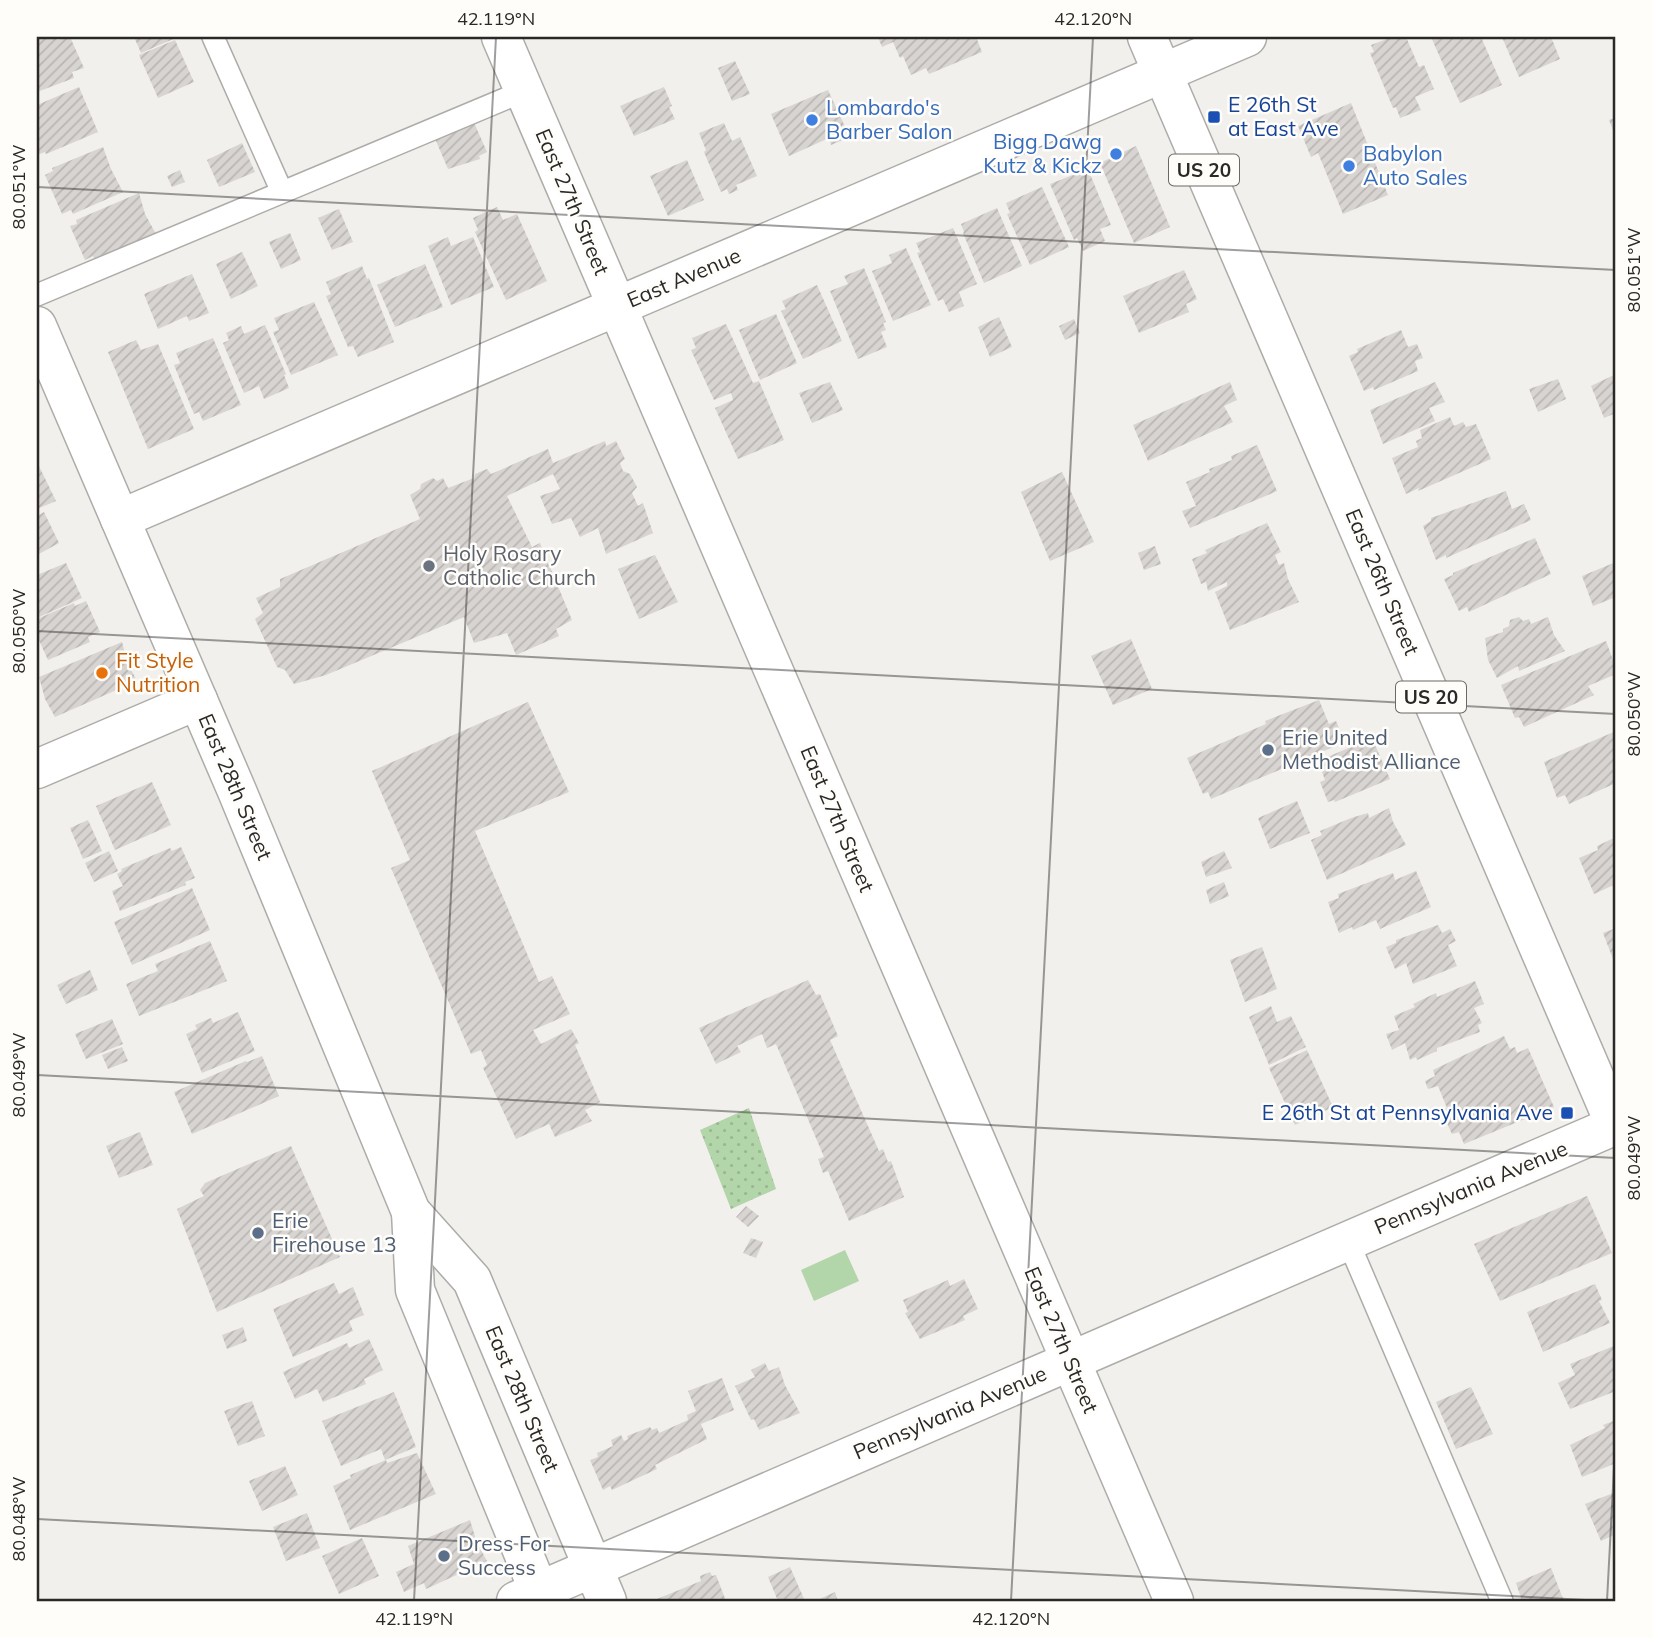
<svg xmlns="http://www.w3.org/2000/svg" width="1653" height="1638" viewBox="0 0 1653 1638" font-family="Mulish,sans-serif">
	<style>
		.green { fill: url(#green-dots) }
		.pitch { fill: #b3d5aa }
		.building { fill: url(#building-hatch) }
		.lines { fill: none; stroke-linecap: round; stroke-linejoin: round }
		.lane-casing { stroke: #adaca8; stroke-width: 24 }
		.street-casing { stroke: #adaca8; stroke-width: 41 }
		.secondary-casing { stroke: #adaca8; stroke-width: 41 }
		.primary-casing { stroke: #adaca8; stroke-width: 41 }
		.lane { stroke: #fff; stroke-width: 21 }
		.street { stroke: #fff; stroke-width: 38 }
		.secondary { stroke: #fff; stroke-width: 38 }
		.primary { stroke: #fff; stroke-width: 38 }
		.ticks { fill: none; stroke: #2a2928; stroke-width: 2; stroke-opacity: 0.45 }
		.transit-dot { fill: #1a4fb4; stroke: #fefdf9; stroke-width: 2.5 }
		.shop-dot { fill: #3f7fe0; stroke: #fefdf9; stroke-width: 2.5 }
		.worship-dot { fill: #6b7280; stroke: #fefdf9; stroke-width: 2.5 }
		.food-dot { fill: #e8710a; stroke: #fefdf9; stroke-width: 2.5 }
		.service-dot { fill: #5c6f8a; stroke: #fefdf9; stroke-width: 2.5 }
		.labels { text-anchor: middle; stroke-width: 5; stroke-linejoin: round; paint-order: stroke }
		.shield { fill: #fefdf9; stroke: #6a6967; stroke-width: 2 }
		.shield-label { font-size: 19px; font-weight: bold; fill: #2a2928 }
		.transit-label { font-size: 21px; fill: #164399; stroke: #fefdf9; text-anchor: start }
		.shop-label { font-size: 21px; fill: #366cbe; stroke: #fefdf9; text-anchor: start }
		.street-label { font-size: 21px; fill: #2a2928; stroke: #fefdf9 }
		.worship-label { font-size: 21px; fill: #5b616d; stroke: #fefdf9; text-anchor: start }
		.food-label { font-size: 21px; fill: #c56008; stroke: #fefdf9; text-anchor: start }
		.service-label { font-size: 21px; fill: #4e5e75; stroke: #fefdf9; text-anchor: start }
		.neatline { fill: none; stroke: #2a2928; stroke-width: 2.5 }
		.ticks-label { font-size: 18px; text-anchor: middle; fill: #2a2928 }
	</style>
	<defs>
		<pattern id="green-dots" width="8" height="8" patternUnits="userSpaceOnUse" patternTransform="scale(1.75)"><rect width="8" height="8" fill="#b3d5aa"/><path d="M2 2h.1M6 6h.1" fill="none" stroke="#9ab792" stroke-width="1.8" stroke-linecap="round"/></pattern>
		<pattern id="building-hatch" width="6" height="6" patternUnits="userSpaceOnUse" patternTransform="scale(1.75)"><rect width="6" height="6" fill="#d8d4d2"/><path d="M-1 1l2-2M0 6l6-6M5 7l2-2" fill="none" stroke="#bab6b4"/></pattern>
	</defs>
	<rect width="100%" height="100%" fill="#f1f0ec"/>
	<polygon class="green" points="749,1108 776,1189 731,1209 700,1130"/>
	<polygon class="pitch" points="845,1250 859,1281 814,1301 801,1270"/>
	<g class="building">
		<polygon points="44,37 56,37 57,40 70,37 84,68 72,72 74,78 37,92 37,40"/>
		<polygon points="134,37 178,37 141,53"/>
		<polygon points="878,37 976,37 982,52 929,74 926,68 911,75 903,56 900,58 893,42 882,47"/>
		<polygon points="1392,37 1406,37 1419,67 1424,65 1434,89 1415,97 1421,110 1400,118 1396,107 1393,108 1370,53 1374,52 1371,45"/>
		<polygon points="1431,37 1481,37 1502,85 1460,103"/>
		<polygon points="1502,37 1551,37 1560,59 1519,77"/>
		<polygon points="175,40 194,82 158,98 139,55"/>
		<polygon points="735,61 750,94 732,101 718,68"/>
		<polygon points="79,87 98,132 46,154 45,152 37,155 37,105"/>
		<polygon points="664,87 672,106 669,107 675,119 634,136 620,106"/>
		<polygon points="828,90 847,131 843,134 845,139 831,145 829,138 789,156 771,114"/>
		<polygon points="1351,103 1388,195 1343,214 1318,153 1311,157 1298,126"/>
		<polygon points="1616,117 1616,138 1609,120"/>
		<polygon points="472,118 487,152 479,156 480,159 448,169 433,134"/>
		<polygon points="724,123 732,141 740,137 757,176 736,185 738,190 729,194 727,189 721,192 704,152 706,150 699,133"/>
		<polygon points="242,143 255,172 219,187 207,160"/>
		<polygon points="1136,146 1170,227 1134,243 1100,163"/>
		<polygon points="103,147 111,169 123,192 73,214 71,210 62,214 45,175 53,171 52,168"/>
		<polygon points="687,160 704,200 668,216 650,176"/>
		<polygon points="1088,169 1111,225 1100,229 1105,241 1083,251 1077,238 1074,240 1050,184"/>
		<polygon points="180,170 185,182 172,187 167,176"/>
		<polygon points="1042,187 1069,247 1030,265 1007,214 1010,213 1006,203"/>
		<polygon points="139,193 145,214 156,234 95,260 93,256 85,260 70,226 77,224 76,220"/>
		<polygon points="497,207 503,220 517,214 547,281 506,300 475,232 478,230 473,218"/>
		<polygon points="997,208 1022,266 984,283 963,233 964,232 961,224"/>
		<polygon points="339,209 353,242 332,250 318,218"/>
		<polygon points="953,228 977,284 959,292 964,306 949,312 943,299 938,301 917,253 920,252 916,243"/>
		<polygon points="290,233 301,260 281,269 269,242"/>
		<polygon points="448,237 451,246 473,237 494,287 451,305 428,246"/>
		<polygon points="906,248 931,305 893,321 872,271 892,263 889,255"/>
		<polygon points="242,252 258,286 231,299 216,264"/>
		<polygon points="425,264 443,307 395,327 377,285"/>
		<polygon points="362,266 367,279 369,278 394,342 358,357 353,346 348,347 326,296 331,294 326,282"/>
		<polygon points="864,268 886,322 883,323 886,330 881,332 887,347 858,359 830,291 848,284 844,276"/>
		<polygon points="1184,270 1197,299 1186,304 1189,312 1139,333 1123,296"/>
		<polygon points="192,274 209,313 189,321 187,316 158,329 144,294"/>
		<polygon points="817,285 842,341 803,359 781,311 786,309 782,301"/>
		<polygon points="314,302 338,355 291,375 273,332 279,330 274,318"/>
		<polygon points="776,314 797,363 760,380 739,330"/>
		<polygon points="999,317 1012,347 990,357 978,327"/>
		<polygon points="1074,319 1080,333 1065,340 1059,326"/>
		<polygon points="726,324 753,383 759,381 784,440 738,459 715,408 733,400 731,393 714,400 691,350 696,348 692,338"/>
		<polygon points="265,325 286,374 284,375 289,388 264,399 259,386 244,393 223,343 229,340 226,333 241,326 244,334"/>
		<polygon points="1401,330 1408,347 1417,344 1423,358 1415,361 1418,371 1374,390 1373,387 1364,391 1349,356 1358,352 1357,349"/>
		<polygon points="213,338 241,405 203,421 199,412 194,414 174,365 180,363 176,353"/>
		<polygon points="136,340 141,350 158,344 194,429 148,449 108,352"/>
		<polygon points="1616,374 1616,413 1604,418 1591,386"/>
		<polygon points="1558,379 1566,399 1538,412 1529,389"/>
		<polygon points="830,382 843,410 812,423 799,393"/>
		<polygon points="1230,382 1237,400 1224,406 1233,422 1148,461 1133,425"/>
		<polygon points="1435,382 1445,402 1429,408 1435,421 1383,444 1370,410"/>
		<polygon points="1450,417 1454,426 1463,422 1466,427 1476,424 1491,459 1418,491 1419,488 1406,494 1392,458 1418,447 1416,441 1422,438 1420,430"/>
		<polygon points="605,441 606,446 616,441 625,459 620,463 623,471 630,474 637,487 632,493 638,506 643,503 653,533 606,554 598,528 580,537 571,518 552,524 540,496 560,489 553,474 507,496 532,547 540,543 572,620 556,629 559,636 516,655 507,633 474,643 464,617 326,675 294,684 285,670 277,667 255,619 263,613 256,598 280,587 280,579 420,519 410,495 420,489 421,484 433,478 437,481 443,478 448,488 474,478 475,474 487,469 491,474 548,449 553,463"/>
		<polygon points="1257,445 1277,491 1190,528 1182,511 1196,506 1186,482 1210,472 1209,469 1232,460 1231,456"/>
		<polygon points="37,462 56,501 37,509"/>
		<polygon points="1062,472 1094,542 1050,561 1021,492"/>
		<polygon points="1506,491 1512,509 1524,504 1531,520 1446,558 1446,555 1436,560 1423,526 1431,521 1431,518"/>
		<polygon points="44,512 59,543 37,555 37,516"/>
		<polygon points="1267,523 1281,552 1275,555 1279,565 1284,563 1288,579 1299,602 1230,630 1215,592 1227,586 1227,582 1208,591 1206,582 1201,584 1192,559 1207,553 1205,550"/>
		<polygon points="1535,538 1551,574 1469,612 1467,607 1459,611 1444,579 1453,575 1453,573"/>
		<polygon points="1155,546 1161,564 1144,570 1138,553"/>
		<polygon points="655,555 678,602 639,619 618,569"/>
		<polygon points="1616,562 1616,597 1593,606 1582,576"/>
		<polygon points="66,563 82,598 37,618 37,575"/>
		<polygon points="86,601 100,632 88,637 90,642 48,660 37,636 37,619 74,603 75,606"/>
		<polygon points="1519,617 1523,621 1529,619 1531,624 1548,617 1554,635 1565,651 1519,671 1518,666 1497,678 1488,660 1485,638 1503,632 1503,629 1509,626 1510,620"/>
		<polygon points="1131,639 1152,689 1113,705 1091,656"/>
		<polygon points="1606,641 1616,668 1616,674 1588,686 1594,695 1524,727 1519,717 1515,718 1501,685"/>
		<polygon points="122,642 128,664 137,681 55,717 45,699 39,677"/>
		<polygon points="1319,700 1329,724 1336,721 1345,742 1211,799 1208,792 1203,794 1187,758 1266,724 1265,721"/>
		<polygon points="528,702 569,792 475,831 539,982 552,976 570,1014 533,1030 541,1044 571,1029 579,1043 575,1045 600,1102 585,1110 592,1121 562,1134 555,1137 549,1124 516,1139 483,1068 487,1065 481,1050 471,1054 391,868 410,860 372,771"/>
		<polygon points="1616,731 1616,783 1569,804 1565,795 1557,798 1544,762"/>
		<polygon points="1372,738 1390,779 1335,802 1334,800 1328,802 1320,782 1325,780 1318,761"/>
		<polygon points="152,782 171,825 115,850 96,806"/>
		<polygon points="1297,801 1310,833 1270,849 1258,818"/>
		<polygon points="1389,808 1393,822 1406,845 1327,880 1311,840 1322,835 1320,831 1351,818 1368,813 1369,818"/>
		<polygon points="88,820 102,851 83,859 70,828"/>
		<polygon points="1616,837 1616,884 1594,894 1579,858 1598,850 1597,846"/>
		<polygon points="181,847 195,878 185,882 186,885 120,911 112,891 123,886 117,874 122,871 121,869 170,848 172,851"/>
		<polygon points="109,851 118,871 94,882 85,863"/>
		<polygon points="1224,851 1232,868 1206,877 1201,862"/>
		<polygon points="1416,871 1431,907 1380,929 1376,920 1353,930 1352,927 1339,933 1328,902 1339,898 1338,894 1393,873 1395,880"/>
		<polygon points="1224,882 1229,896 1210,904 1206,890"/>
		<polygon points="192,888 210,930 132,965 114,922"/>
		<polygon points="1438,925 1442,933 1450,929 1456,941 1448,945 1457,966 1413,984 1406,963 1395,969 1386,947 1396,943 1396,940"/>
		<polygon points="1616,928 1616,967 1603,933"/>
		<polygon points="210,941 227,981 139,1016 126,984 158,971 155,964"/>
		<polygon points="1262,947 1277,989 1245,1002 1230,960"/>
		<polygon points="90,970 98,990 66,1004 57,985"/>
		<polygon points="808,980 816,995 820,994 838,1036 830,1040 879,1151 883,1149 888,1162 891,1161 904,1197 849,1221 828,1171 823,1173 818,1159 824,1157 776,1044 767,1048 762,1034 737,1046 741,1052 716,1064 699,1028"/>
		<polygon points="1475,981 1484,1004 1474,1008 1482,1023 1478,1025 1480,1032 1437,1048 1437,1051 1417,1060 1416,1057 1410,1060 1405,1043 1392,1050 1386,1034 1399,1030 1394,1016 1415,1007 1413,1004 1436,993 1437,997"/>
		<polygon points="1271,1006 1277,1022 1291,1016 1306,1047 1269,1065 1249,1017"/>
		<polygon points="238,1012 255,1051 202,1073 186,1034 197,1029 195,1025 211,1018 213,1023"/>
		<polygon points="112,1019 123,1044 86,1059 75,1034"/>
		<polygon points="1504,1036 1510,1049 1515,1047 1517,1053 1528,1048 1554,1107 1464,1144 1459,1132 1452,1134 1441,1111 1447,1108 1438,1086 1428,1089 1425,1081 1435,1076 1433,1070"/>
		<polygon points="122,1047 128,1061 108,1069 102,1055"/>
		<polygon points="1307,1050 1333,1107 1295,1125 1269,1068"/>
		<polygon points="262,1056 279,1096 192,1134 174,1092 246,1061 247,1062"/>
		<polygon points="140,1132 153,1165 119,1178 106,1146"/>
		<polygon points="291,1146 340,1257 217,1312 177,1209 204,1196 200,1190 205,1183"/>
		<polygon points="1587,1196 1612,1253 1500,1301 1474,1244"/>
		<polygon points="746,1206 759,1216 748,1227 736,1217"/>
		<polygon points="751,1238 763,1242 756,1258 743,1253"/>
		<polygon points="964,1279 978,1309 963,1316 965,1320 920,1339 905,1313 908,1312 903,1300 948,1280 950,1286"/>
		<polygon points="334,1283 339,1294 353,1287 364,1315 349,1321 353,1331 293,1357 273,1309"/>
		<polygon points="1595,1284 1602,1300 1599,1301 1610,1323 1543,1352 1527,1312"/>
		<polygon points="243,1327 247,1341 227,1349 222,1335"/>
		<polygon points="369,1339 383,1370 364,1379 366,1384 323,1402 317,1389 295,1399 283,1372 347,1343 349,1348"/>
		<polygon points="1616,1345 1616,1391 1570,1409 1558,1383 1575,1375 1570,1364"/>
		<polygon points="765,1363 769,1371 779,1367 785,1385 800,1413 759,1430 754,1419 751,1420 735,1386 755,1377 751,1370"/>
		<polygon points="722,1378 734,1410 701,1424 707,1439 655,1465 657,1469 612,1490 610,1486 603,1490 590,1460 598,1457 597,1453 613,1446 611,1440 621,1435 624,1441 628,1439 627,1436 650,1427 652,1430 657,1428 659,1433 688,1420 687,1415 696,1411 688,1391"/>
		<polygon points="1471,1387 1493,1434 1456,1449 1436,1402"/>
		<polygon points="394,1392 416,1447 385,1460 381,1449 341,1466 322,1421"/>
		<polygon points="252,1401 265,1436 238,1446 224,1411"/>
		<polygon points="1616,1420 1616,1463 1582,1477 1570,1445 1605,1428 1603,1425"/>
		<polygon points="417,1453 436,1494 350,1530 333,1486 351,1478 350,1475 386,1460 387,1463"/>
		<polygon points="285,1466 298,1495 262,1511 249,1481"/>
		<polygon points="1616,1492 1616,1534 1601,1541 1585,1504"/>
		<polygon points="307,1513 320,1548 286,1561 273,1527"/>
		<polygon points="470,1520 477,1543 487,1561 426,1589 424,1583 404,1592 396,1572 414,1564 408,1546"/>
		<polygon points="362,1538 379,1576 339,1594 322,1556"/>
		<polygon points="790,1567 805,1601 778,1601 768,1577"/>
		<polygon points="1551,1568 1564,1601 1522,1601 1516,1583"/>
		<polygon points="710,1572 712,1576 716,1575 726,1601 652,1601 701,1581 700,1576"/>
		<polygon points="835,1592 838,1601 815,1601"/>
	</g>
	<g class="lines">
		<g class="lane-casing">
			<g id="lane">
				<polyline points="213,37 282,192"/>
				<polyline points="37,295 524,91"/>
				<polyline points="1348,1241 1502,1601"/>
			</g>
		</g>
		<g class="street-casing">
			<g id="street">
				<polyline points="501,37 1174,1601"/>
				<polyline points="516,1601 1616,1125"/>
			</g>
		</g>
		<g class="secondary-casing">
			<g id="secondary">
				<polyline points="37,326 237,791 411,1212 472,1280 607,1601"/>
				<polyline points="120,519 1247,37"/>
				<polyline points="37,769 198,700"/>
				<polyline points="411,1212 415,1290 543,1601"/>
			</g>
		</g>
		<g class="primary-casing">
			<polyline id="primary" points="1147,37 1616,1127"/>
		</g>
		<use href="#lane" class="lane"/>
		<use href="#street" class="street"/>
		<use href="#secondary" class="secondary"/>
		<use href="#primary" class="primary"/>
	</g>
	<path class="ticks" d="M37,187l1579,83M37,631l1579,83M37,1075l1579,83M37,1519l1568,82M414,1601l82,-1564M1011,1601l82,-1564M1607,1601l9,-171"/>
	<g class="transit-dot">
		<rect x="1207" y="110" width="14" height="14" rx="3.5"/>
		<rect x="1560" y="1106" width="14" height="14" rx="3.5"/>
	</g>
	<g class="shop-dot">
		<circle cx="812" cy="120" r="7"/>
		<circle cx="1116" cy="154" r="7"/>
		<circle cx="1349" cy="166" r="7"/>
	</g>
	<circle class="worship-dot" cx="429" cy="566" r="7"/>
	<circle class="food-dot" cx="102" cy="673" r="7"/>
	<g class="service-dot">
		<circle cx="1268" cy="750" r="7"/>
		<circle cx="258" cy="1233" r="7"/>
		<circle cx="444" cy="1556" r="7"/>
	</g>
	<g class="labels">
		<g class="shield">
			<rect x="1169" y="154.5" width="70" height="31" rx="5"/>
			<rect x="1396" y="681.5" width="70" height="31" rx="5"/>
		</g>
		<g class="shield-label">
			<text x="1204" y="177">US 20</text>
			<text x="1431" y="704">US 20</text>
		</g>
		<g class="transit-label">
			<text x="1228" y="112">E 26th St<tspan x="1228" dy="24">at East Ave</tspan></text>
			<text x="1553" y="1120" text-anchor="end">E 26th St at Pennsylvania Ave</text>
		</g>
		<g class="shop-label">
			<text x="826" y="115">Lombardo's<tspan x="826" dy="24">Barber Salon</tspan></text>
			<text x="1102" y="149" text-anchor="end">Bigg Dawg<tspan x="1102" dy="24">Kutz &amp; Kickz</tspan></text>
			<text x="1363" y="161">Babylon<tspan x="1363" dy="24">Auto Sales</tspan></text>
		</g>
		<g class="street-label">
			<text transform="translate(572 202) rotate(67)" y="7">East 27th Street</text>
			<text transform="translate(684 278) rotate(-23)" y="7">East Avenue</text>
			<text transform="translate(1382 582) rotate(67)" y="7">East 26th Street</text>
			<text transform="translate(235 787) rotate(67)" y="7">East 28th Street</text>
			<text transform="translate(837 819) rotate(67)" y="7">East 27th Street</text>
			<text transform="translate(1471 1188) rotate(-23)" y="7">Pennsylvania Avenue</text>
			<text transform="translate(1061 1340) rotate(67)" y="7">East 27th Street</text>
			<text transform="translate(522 1399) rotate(67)" y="7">East 28th Street</text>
			<text transform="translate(950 1413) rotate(-23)" y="7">Pennsylvania Avenue</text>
		</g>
		<g class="worship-label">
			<text x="443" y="561">Holy Rosary<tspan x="443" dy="24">Catholic Church</tspan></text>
		</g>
		<g class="food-label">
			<text x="116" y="668">Fit Style<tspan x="116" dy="24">Nutrition</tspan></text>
		</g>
		<g class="service-label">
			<text x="1282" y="745">Erie United<tspan x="1282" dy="24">Methodist Alliance</tspan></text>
			<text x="272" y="1228">Erie<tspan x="272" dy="24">Firehouse 13</tspan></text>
			<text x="458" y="1551">Dress For<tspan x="458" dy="24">Success</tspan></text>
		</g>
	</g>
	<rect width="1653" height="1638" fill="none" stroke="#fefdf9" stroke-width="77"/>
	<rect x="38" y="38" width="1576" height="1562" class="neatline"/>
	<g class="ticks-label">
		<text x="496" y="25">42.119°N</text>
		<text x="1093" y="25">42.120°N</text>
		<text transform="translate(19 187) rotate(-90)" y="6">80.051°W</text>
		<text transform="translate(1634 270) rotate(-90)" y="6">80.051°W</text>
		<text transform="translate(19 631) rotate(-90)" y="6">80.050°W</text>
		<text transform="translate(1634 714) rotate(-90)" y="6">80.050°W</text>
		<text transform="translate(19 1075) rotate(-90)" y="6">80.049°W</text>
		<text transform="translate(1634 1158) rotate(-90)" y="6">80.049°W</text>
		<text transform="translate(19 1519) rotate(-90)" y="6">80.048°W</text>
		<text x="414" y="1625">42.119°N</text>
		<text x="1011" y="1625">42.120°N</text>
	</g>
</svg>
